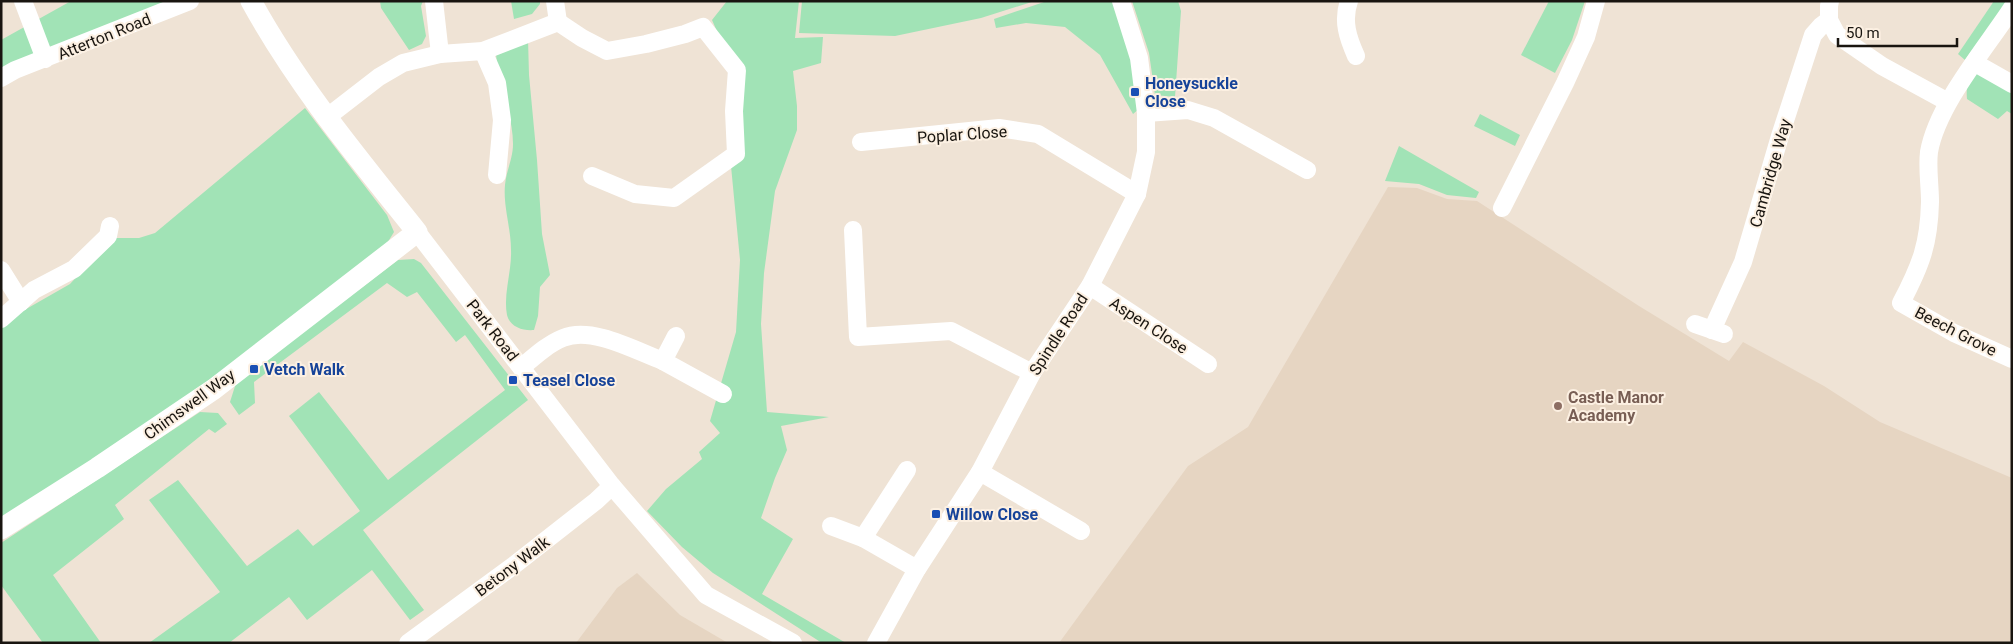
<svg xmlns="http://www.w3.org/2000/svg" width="2013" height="644" viewBox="0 0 2013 644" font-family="Roboto,sans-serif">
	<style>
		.built { fill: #e6d5c2 }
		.green { fill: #a1e3b6 }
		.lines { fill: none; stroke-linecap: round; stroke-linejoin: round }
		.minor { stroke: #fff; stroke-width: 18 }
		.tertiary { stroke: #fff; stroke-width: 21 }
		.transit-dot { fill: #1a4fb4; stroke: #fcf0e2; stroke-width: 2 }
		.education-dot { fill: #8d6e63; stroke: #fcf0e2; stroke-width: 2 }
		.labels { text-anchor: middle; stroke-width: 4; stroke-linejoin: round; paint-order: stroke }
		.street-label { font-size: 16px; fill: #191510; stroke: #fcf0e2 }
		.transit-label { font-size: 16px; font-weight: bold; fill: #164399; stroke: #fcf0e2; text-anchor: start }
		.education-label { font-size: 16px; font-weight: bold; fill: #785e54; stroke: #fcf0e2; text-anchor: start }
	</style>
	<rect width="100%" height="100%" fill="#efe3d5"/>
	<g class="built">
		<polygon points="1388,187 1417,188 1447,199 1477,201 1639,306 1729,361 1743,342 1824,386 1880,422 2012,478 2012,643 1059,643 1188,466 1248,427"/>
		<polygon points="637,573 680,615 728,643 576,643 617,588"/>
	</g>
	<g class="green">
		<polygon points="71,1 179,1 1,68 1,40"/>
		<polygon points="380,1 423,1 421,6 426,36 422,44 409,50 381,8"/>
		<polygon points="511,1 540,1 540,4 532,14 514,19"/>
		<polygon points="727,1 799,1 795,38 823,37 821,63 793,71 797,106 797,130 775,191 764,273 761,324 767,412 829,417 781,426 787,450 775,478 761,518 793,539 762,594 846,643 822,643 713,573 682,547 647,511 666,489 702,459 699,452 720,433 710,421 736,332 740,260 731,166 731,63 712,20"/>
		<polygon points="802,1 1035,1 981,18 895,36 799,33"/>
		<polygon points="1047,1 1113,1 1133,66 1139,109 1133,114 1100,55 1065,27 1026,23 996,28 994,19"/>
		<polygon points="1132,1 1178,1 1181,11 1175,97 1155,95 1149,53"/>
		<polygon points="1549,1 1585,1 1572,40 1555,73 1521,55"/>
		<polygon points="1994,1 2008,1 1965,60 1958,54"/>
		<path d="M528,39l1,36 8,85 5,74 8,41 -10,12 -2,29 -4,14c-11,1 -24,-3 -27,-15 -4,-21 5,-44 4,-65 0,-22 -8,-44 -6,-65 1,-14 8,-26 8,-41 0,-29 -15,-60 -17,-90z"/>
		<path d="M1982,70l30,17v27l-5,-3 -9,8 -31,-20c-1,-16 1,-20 15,-29z"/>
		<polygon points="305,108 387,215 394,232 386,245 252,353 1,520 1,329 21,312 70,284 113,238 139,238 155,233"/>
		<polygon points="1480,114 1520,135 1515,146 1474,126"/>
		<polygon points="1399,146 1479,192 1476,198 1447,195 1419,184 1385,181"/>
		<polygon points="414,259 421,263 528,400 363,530 424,610 410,620 372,570 307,620 289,597 229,643 149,643 220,592 149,500 178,480 247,566 298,529 313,546 360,511 289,416 319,392 388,480 505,390 465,335 456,342 417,292 407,297 387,283 254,382 255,403 239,415 230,402 236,383 398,260"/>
		<polygon points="200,412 218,413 227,424 215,433 209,429 115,505 124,519 53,575 101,643 43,643 1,585 1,543"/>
	</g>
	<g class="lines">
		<g class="minor">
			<polyline points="23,1 45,59"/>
			<polyline points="434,1 440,54"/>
			<path d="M1349,1c-7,20 -1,37 7,55"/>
			<polyline points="1830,1 1829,6 1829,20 1837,35 1882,66 1948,102"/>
			<path d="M2012,8c-26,40 -75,97 -83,144 -2,16 1,33 1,50 -1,42 -9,63 -29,101l53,30 58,26"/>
			<polyline points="558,22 582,38 607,51 646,44 685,34 703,27 737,70 734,111 736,154 674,198 635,194 592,176"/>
			<polyline points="483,51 497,83 502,120 497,175"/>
			<polyline points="1975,63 2012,84"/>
			<polyline points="1,78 15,70 190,1"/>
			<polyline points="1146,113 1188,110 1214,118 1307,170"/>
			<polyline points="326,118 379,77 403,63 440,54 483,51 558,22 555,1"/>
			<polyline points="861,142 999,128 1038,134 1137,194"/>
			<polyline points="1502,208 1565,83 1586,37 1596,1"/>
			<polyline points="853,230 858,337 951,331 1032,373"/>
			<polyline points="417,232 612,486 706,595 793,643"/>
			<polyline points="1,270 21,302"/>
			<polyline points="1090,286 1208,364"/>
			<polyline points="1,319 34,290 74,269 108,236 110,226"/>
			<polyline points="1695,324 1724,334"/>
			<polyline points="1712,330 1743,262 1780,136 1813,35 1821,26 1829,20"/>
			<polyline points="663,361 723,394"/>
			<path d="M522,367c13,-11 26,-23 41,-29 29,-12 73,13 100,23l13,-25"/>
			<polyline points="907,470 863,538 917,569"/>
			<polyline points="980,472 1081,531"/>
			<polyline points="831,526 863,538"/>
			<polyline points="408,643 513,566 596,501 612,486"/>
			<polyline points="876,643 917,569 980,472 1032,373 1090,286 1137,194 1146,152 1146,113 1139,58 1121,1"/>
		</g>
		<path class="tertiary" d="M1,529l96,-61 117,-79 203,-157c-59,-74 -120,-147 -166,-231"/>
	</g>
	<g class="transit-dot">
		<rect x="1130" y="87" width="10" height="10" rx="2.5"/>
		<rect x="249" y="364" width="10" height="10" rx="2.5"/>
		<rect x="508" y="375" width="10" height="10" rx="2.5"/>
		<rect x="931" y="509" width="10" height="10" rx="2.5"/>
	</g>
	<circle class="education-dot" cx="1558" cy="406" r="5"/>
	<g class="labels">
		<g class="street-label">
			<text transform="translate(104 36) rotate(-22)" y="6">Atterton Road</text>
			<text transform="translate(962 134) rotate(-4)" y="6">Poplar Close</text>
			<text transform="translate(1770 173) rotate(-74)" y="6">Cambridge Way</text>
			<text transform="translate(1149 325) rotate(33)" y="6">Aspen Close</text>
			<text transform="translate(493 330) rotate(52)" y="6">Park Road</text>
			<text transform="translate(1956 331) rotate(27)" y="6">Beech Grove</text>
			<text transform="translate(1058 334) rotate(-57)" y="6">Spindle Road</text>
			<text transform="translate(189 404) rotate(-36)" y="6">Chimswell Way</text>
			<text transform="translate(512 566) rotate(-37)" y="6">Betony Walk</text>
		</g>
		<g class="transit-label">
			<text x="1145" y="89">Honeysuckle<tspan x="1145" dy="18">Close</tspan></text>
			<text x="264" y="375">Vetch Walk</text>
			<text x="523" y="386">Teasel Close</text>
			<text x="946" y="520">Willow Close</text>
		</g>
		<g class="education-label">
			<text x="1568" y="403">Castle Manor<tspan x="1568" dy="18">Academy</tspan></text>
		</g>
	</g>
	<rect width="2013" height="644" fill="none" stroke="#191510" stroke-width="5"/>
	<path d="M1838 38v8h119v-8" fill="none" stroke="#191510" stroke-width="2.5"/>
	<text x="1846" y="38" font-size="15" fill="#191510" stroke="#fcf0e2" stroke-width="4" paint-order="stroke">50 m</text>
</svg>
